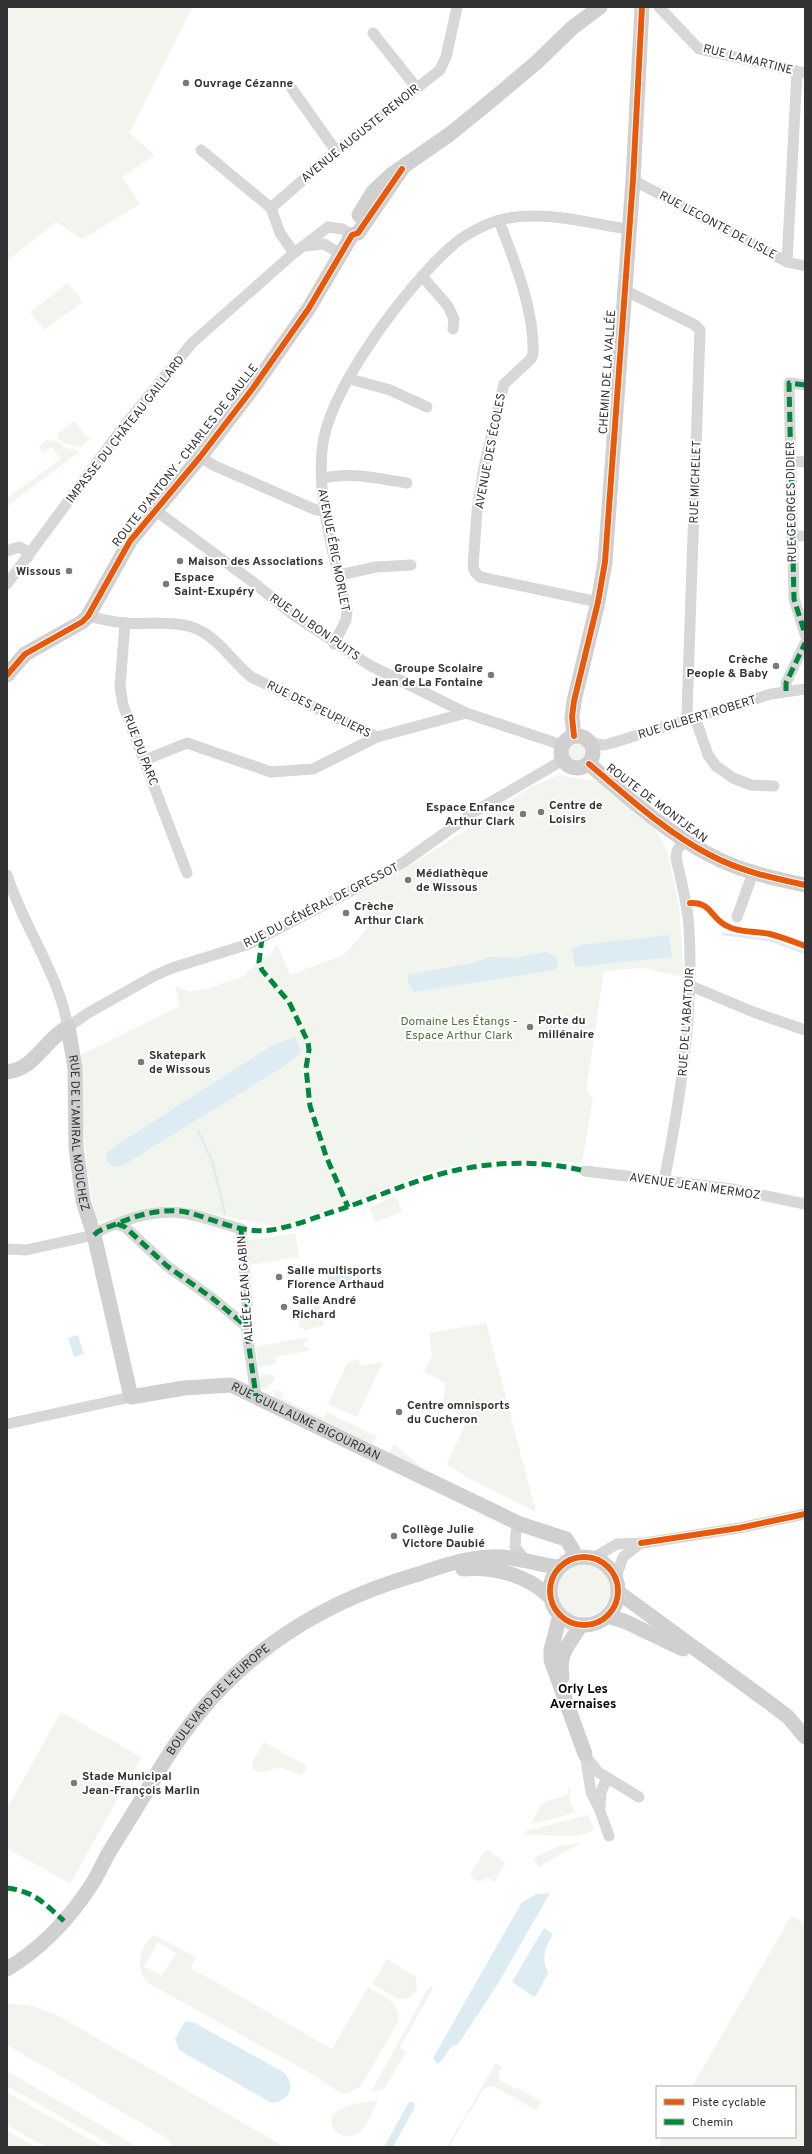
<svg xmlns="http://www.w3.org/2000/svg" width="812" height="2154" viewBox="0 0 812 2154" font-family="Overpass,sans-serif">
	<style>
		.green { fill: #f1f5ed; fill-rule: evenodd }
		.water { fill: #ddebf3 }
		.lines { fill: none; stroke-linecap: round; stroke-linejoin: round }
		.stream { stroke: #ddebf3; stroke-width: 2.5 }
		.street { stroke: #d7d7d7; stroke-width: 11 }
		.secondary { stroke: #d0d0d0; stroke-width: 15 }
		.quiet { stroke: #00873e; stroke-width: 5; stroke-dasharray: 10 5; stroke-linecap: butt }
		.cycleway-casing { stroke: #fff; stroke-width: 8 }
		.cycleway { stroke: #e8590c; stroke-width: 6 }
		.poi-dot { fill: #7a7a7a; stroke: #fff; stroke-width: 1.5 }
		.labels { text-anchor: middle; stroke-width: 4; stroke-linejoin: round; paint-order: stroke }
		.street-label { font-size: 12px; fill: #333; stroke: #fff }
		.poi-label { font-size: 12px; font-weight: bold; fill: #333; stroke: #fff; text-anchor: start }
		.park-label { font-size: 12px; fill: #56703f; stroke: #fff }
		.neighbourhood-label { font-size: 13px; font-weight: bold; fill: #000; stroke: #fff }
	</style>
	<rect width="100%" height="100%" fill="#fff"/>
	<g class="green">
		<polygon points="7,7 192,7 129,133 155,155 122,177 140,204 82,239 56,222 7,261"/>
		<polygon points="68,283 83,302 44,330 30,312"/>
		<polygon points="74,421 87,438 91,437 81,447 65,444 57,437 58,433"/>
		<polygon points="47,440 56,441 66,448 77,450 78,453 7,506 7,498 61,459 52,447 43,453 40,446"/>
		<circle cx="577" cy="752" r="11"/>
		<polygon points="558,775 601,782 654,826 667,850 679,906 684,977 643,968 604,971 586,1091 593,1098 582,1163 508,1160 439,1168 347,1204 278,1227 171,1205 134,1212 100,1222 95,1218 88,1175 76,1057 180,1006 175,986 189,992 207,989 244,976 256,964 270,956 277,944 290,975 344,955 370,925 355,894 416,862 531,787"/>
		<polygon points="396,1196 402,1212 375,1222 370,1207"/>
		<polygon points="295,1233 299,1257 250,1265 246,1241"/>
		<polygon points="308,1291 312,1291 315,1303 320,1302 324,1325 305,1330 299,1326 298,1319 303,1319 302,1314 314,1312 309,1302"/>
		<polygon points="486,1323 536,1512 465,1476 447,1464 468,1418 442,1406 446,1383 424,1372 432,1356 429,1333"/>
		<polygon points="307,1337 308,1342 304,1343 304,1347 309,1347 309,1351 275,1357 276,1364 259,1367 256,1347"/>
		<polygon points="359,1359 360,1366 383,1362 357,1417 328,1404 348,1362"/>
		<polygon points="272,1374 275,1378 273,1382 264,1389 260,1389 257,1376"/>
		<polygon points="274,1390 283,1392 281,1398 323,1418 326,1412 376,1436 372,1444 275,1398"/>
		<polygon points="394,1444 425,1470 389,1453"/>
		<circle cx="583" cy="1590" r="27"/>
		<polygon points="61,1712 141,1757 70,1884 7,1848 7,1809"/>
		<path d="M264,1742l43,24 -5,9c-7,-2 -17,-8 -24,-7 -9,1 -19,8 -26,0l1,-7z"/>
		<polygon points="571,1788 569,1799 575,1813 573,1814 570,1810 571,1814 531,1824 542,1803 568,1795 568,1789"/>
		<polygon points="588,1815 594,1828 590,1832 577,1836 524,1835 526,1831"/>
		<polygon points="581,1843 538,1867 534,1858 558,1846"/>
		<polygon points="486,1849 505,1862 495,1882 486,1877 482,1881 476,1881 470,1875"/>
		<polygon points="791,1916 805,1924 805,2147 657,2147 663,2137 795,2137 795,2087 692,2087"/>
		<path d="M154,1935l42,22 -5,11 141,81 36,-62c14,8 34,15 30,35l-37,64 -12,7h-8l-33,-21 -160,-89c-13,-12 -9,-38 6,-48zM158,1942l18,11 -14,23 -18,-10z"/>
		<polygon points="387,1959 416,1977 417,1989 410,1998 399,1999 372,1984"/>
		<polygon points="430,1985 433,1988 400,2048 406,2052 384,2089 371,2092"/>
		<polygon points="7,2004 28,2005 57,2015 285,2147 174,2147 167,2138 7,2045"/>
		<polygon points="496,2063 502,2067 498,2074 500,2080 517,2090 519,2088 541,2102 536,2110 493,2086 486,2087 482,2091 449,2147 447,2147"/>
		<polygon points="7,2071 138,2147 114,2147 7,2086"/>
		<polygon points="7,2092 103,2147 46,2147 7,2125"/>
		<path d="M378,2100c-5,10 -11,26 -19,33 -14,11 -38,-8 -23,-21 9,-8 30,-9 42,-12z"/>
		<polygon points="7,2131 36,2147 7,2147"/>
	</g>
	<g class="water">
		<polygon points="669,935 672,957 575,967 572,949 581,945"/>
		<polygon points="546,952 555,956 558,966 555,970 414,992 408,983 408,975 472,963 490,957 515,958"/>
		<polygon points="295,1037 301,1052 286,1065 120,1167 112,1166 107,1161 106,1154 115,1146 262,1052 273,1045"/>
		<polygon points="359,1268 361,1285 350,1287 349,1280 341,1281 341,1288 330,1290 327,1273"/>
		<polygon points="78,1335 84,1354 74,1357 68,1338"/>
		<polygon points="550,1893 499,1982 459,2043 450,2048 443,2059 437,2064 433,2058 522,1902 537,1894"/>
		<path d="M544,1928l9,6c-8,14 -12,23 -5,39l-11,21 -3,3 -22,-15z"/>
		<path d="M188,2021l7,2 88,49c14,13 7,29 -11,31l-93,-53 -4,-11 9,-16z"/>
		<polygon points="409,2102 414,2103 415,2107 393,2147 384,2147"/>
	</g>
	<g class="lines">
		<g class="stream">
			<polyline points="723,934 770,940 805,953"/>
			<polyline points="198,1131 212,1161 225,1213"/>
		</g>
		<g class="street">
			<polyline points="659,7 699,49 805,73"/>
			<polyline points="373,33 416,87"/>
			<polyline points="292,89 336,151"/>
			<polyline points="201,150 271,208"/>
			<polyline points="633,180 787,262 805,266"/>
			<path d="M499,221c15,39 36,90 34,133l-2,5 -27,25 -20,83 -7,44 -4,56 2,5 5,5 118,25"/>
			<polyline points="304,246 324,244 341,254"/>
			<polyline points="294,253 280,233 271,208 336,151 440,70 446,57 457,7"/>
			<polyline points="787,262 797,71"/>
			<polyline points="422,276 448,306 454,319 453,329"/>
			<polyline points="624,290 695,325 700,330 687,713 697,723 708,755 716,766 733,778 751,785 774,786"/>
			<polyline points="350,379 390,390 427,407"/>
			<polyline points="805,385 789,383 794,599 805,634"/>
			<polyline points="200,457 215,466 316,510 325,511"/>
			<polyline points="791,461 805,462"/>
			<path d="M321,479c29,-8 58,0 86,4"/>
			<polyline points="155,510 253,582 292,614 369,665 466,713 562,745"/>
			<polyline points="792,536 805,536"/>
			<polyline points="7,551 19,547 25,550 28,557"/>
			<polyline points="339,575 376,567 411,565"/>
			<polyline points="7,584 121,430 192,343 294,253 328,227 342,229 352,235"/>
			<path d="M88,616c12,3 25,6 37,7 24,2 55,-4 76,8 20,11 33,32 50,46l126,60 89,-24"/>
			<polyline points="125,623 120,687 123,705 187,873"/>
			<path d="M334,644l12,-24 1,-10c-12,-52 -30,-107 -25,-160 5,-59 86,-166 130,-204 12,-11 31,-21 47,-26 42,-11 88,3 129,9"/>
			<polyline points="786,691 786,683 805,643"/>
			<polyline points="590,743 604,745 612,743 771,694 805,689"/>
			<polyline points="145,760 187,743 271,772 313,769 377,737"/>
			<path d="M7,875c17,53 51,97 61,152l20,-14 66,-37 18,-8 77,-24 98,-51 57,-31 70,-50 89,-52"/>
			<polyline points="737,917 753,873"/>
			<polyline points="691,986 756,1013 805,1030"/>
			<polyline points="585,1171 732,1189 805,1204"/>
			<path d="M664,1182c16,-83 30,-168 25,-253 -1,-24 -8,-48 -13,-71l1,-7 7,-11"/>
			<polyline points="117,1224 125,1227 167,1266 212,1298 246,1326"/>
			<path d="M7,1249l19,1 68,-15c8,-7 15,-8 24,-12 52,-20 73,-9 123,6l6,75 -1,22 10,70"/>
			<polyline points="7,1424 131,1397"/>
			<polyline points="520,1524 516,1532 515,1547 527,1562"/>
			<polyline points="593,1558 617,1544 644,1543 739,1528 805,1514"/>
			<polyline points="616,1578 623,1557 641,1543"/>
			<polyline points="585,1754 591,1792 599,1808 609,1836"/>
			<polyline points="587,1758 598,1772 639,1797"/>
			<polyline points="600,1807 601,1792 607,1778"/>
		</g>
		<g class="secondary">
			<polyline points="359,215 373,192 391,175 450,134 493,99 537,62 572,28 600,7"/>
			<polyline points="7,675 25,654 82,622 88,616 130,541 200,457 253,388 309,308 352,235 358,233 402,169"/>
			<circle cx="577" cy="752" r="16"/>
			<polyline points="574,736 572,717 574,701 598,602 605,562 633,180 642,7"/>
			<path d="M589,764c35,30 79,70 121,91 30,16 62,23 95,30"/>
			<path id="s1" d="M7,1072c28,-3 38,-33 61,-45l7,41 1,79 7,54 11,34 37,162 53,-9 47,-3 289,139 46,15 7,11 -1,9"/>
			<circle cx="584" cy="1591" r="34"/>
			<path d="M463,1569c31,-3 64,6 87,28"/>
			<polyline points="618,1592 771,1704 788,1717 805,1737"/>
			<polyline points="560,1615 551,1650 551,1660 585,1754"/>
			<polyline points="607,1616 624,1621 683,1649"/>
			<path d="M562,1677c-4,-25 7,-32 19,-52"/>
			<path id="s2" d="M7,1969c35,-21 63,-51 85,-85 7,-11 12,-24 19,-35 17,-27 34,-55 50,-82 60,-99 144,-160 254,-192 25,-8 49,-17 75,-18 23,-2 46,8 69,10"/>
		</g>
		<g class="quiet">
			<polyline points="805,385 789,383 794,599 805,634"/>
			<polyline points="786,691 786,683 805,643"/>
			<polyline points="262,938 259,962 262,970 289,1002 308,1042 309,1050 306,1068 310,1106 326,1156 348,1207"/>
			<polyline points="117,1224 125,1227 167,1266 212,1298 246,1326"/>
			<polyline points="241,1229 247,1304 246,1326 256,1396"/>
			<path d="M94,1235c8,-8 17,-8 27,-13 19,-8 44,-14 65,-10 28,7 55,22 85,18 21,-3 42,-12 61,-18 32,-10 63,-24 95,-34 50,-16 107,-20 158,-7"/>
			<path d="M7,1888c27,3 38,16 57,33"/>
		</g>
		<g class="cycleway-casing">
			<g id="cycleway">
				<polyline points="7,675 25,654 82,622 88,616 130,541 200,457 253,388 309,308 352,235 358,233 402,169"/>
				<polyline points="574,736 572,717 574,701 598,602 605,562 633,180 642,7"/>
				<path d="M589,764c35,30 79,70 121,91 30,16 62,23 95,30"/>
				<path d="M690,903c22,-1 20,15 37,23 12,7 30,5 43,8 12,3 24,8 35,12"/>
				<polyline points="641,1543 739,1528 805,1514"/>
				<circle cx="584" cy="1591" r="34"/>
			</g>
		</g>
		<use href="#cycleway" class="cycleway"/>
	</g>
	<g class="poi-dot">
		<circle cx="186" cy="83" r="4"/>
		<circle cx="180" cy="561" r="4"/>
		<circle cx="69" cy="571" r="4"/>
		<circle cx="166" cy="584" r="4"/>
		<circle cx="776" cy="666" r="4"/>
		<circle cx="491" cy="675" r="4"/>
		<circle cx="541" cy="812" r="4"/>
		<circle cx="523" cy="814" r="4"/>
		<circle cx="408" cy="880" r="4"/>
		<circle cx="346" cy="913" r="4"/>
		<circle cx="530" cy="1027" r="4"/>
		<circle cx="141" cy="1062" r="4"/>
		<circle cx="279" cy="1277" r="4"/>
		<circle cx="284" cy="1307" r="4"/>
		<circle cx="399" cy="1412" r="4"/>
		<circle cx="394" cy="1536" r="4"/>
		<circle cx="74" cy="1783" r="4"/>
	</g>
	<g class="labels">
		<g class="street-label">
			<text transform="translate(748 59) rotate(14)" y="4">RUE LAMARTINE</text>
			<text transform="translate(360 133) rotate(-39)" y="4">AVENUE AUGUSTE RENOIR</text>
			<text transform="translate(718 225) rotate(28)" y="4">RUE LECONTE DE LISLE</text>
			<text transform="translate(607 372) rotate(-86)" y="4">CHEMIN DE LA VALLÉE</text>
			<text transform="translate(125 429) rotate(-52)" y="4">IMPASSE DU CHÂTEAU GAILLARD</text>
			<text transform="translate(490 451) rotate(-79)" y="4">AVENUE DES ÉCOLES</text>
			<text transform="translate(185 455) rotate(-52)" y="4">ROUTE D'ANTONY - CHARLES DE GAULLE</text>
			<text transform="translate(695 482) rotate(-88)" y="4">RUE MICHELET</text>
			<text transform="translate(791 502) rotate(-91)" y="4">RUE GEORGES DIDIER</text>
			<text transform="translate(334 550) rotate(79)" y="4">AVENUE ÉRIC MORLET</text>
			<text transform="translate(315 627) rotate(35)" y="4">RUE DU BON PUITS</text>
			<text transform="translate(319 709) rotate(26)" y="4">RUE DES PEUPLIERS</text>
			<text transform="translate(697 717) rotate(-17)" y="4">RUE GILBERT ROBERT</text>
			<text transform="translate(141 750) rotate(69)" y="4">RUE DU PARC</text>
			<text transform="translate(657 803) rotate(37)" y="4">ROUTE DE MONTJEAN</text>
			<text transform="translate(321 905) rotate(-27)" y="4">RUE DU GÉNÉRAL DE GRESSOT</text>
			<text transform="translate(686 1022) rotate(-86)" y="4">RUE DE L'ABATTOIR</text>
			<text dy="4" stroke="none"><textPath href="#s1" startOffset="184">RUE DE L'AMIRAL MOUCHEZ</textPath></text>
			<text transform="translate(695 1186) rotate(8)" y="4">AVENUE JEAN MERMOZ</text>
			<text transform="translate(245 1289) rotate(-94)" y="4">ALLÉE JEAN GABIN</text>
			<text dy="4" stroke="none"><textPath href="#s1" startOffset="638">RUE GUILLAUME BIGOURDAN</textPath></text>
			<text dy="4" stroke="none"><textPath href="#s2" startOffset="346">BOULEVARD DE L'EUROPE</textPath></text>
		</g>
		<g class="poi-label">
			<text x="194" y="87">Ouvrage Cézanne</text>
			<text x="188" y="565">Maison des Associations</text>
			<text x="61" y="575" text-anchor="end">Wissous</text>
			<text x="174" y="581">Espace<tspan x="174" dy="14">Saint-Exupéry</tspan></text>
			<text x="768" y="663" text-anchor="end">Crèche<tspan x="768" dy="14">People &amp; Baby</tspan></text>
			<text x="483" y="672" text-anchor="end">Groupe Scolaire<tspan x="483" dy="14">Jean de La Fontaine</tspan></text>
			<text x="549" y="809">Centre de<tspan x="549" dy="14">Loisirs</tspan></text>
			<text x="515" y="811" text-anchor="end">Espace Enfance<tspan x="515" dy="14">Arthur Clark</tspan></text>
			<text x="416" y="877">Médiathèque<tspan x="416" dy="14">de Wissous</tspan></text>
			<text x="354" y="910">Crèche<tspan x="354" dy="14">Arthur Clark</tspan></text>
			<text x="538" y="1024">Porte du<tspan x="538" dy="14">millénaire</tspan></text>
			<text x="149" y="1059">Skatepark<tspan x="149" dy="14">de Wissous</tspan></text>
			<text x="287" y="1274">Salle multisports<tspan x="287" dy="14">Florence Arthaud</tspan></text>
			<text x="292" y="1304">Salle André<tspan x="292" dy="14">Richard</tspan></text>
			<text x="407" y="1409">Centre omnisports<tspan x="407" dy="14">du Cucheron</tspan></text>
			<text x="402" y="1533">Collège Julie<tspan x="402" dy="14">Victore Daubié</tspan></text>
			<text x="82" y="1780">Stade Municipal<tspan x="82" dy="14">Jean-François Marlin</tspan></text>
		</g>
		<g class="park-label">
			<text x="459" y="1025">Domaine Les Étangs -<tspan x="459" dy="14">Espace Arthur Clark</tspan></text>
		</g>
		<g class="neighbourhood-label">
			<text x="583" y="1693">Orly Les<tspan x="583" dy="15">Avernaises</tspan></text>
		</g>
	</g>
	<rect width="812" height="2154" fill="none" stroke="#333333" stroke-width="16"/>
	<rect x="656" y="2086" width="140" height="52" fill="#ffffff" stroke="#adadad"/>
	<rect x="664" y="2099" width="20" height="6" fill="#e8590c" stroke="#adadad"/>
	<text x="692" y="2106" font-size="12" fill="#333333">Piste cyclable</text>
	<rect x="664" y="2119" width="20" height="6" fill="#00873e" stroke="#adadad"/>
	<text x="692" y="2126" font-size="12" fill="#333333">Chemin</text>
</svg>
